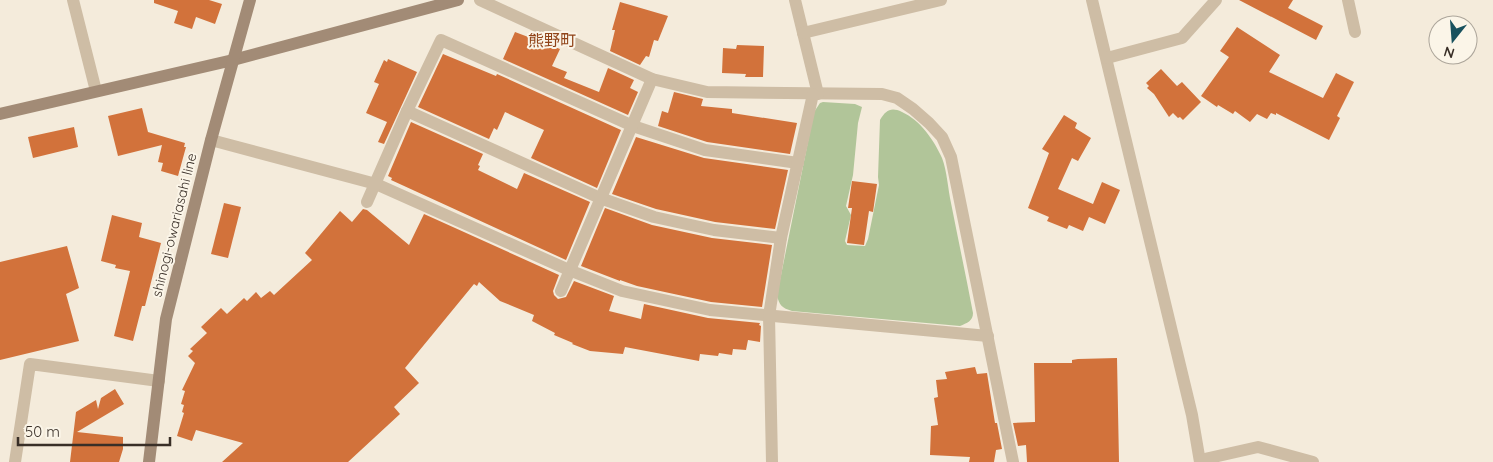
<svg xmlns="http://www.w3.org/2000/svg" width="1493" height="462" viewBox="0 0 1493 462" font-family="Quicksand,'Noto Sans JP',sans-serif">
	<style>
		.green { fill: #b1c599 }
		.building { fill: #d2723b }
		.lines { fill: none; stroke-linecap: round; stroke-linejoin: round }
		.street { stroke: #cebda5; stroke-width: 12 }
		.secondary { stroke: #a28b76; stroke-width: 12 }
		.labels { text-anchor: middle; stroke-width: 4; stroke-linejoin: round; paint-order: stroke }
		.street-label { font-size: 14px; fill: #392f27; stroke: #fbf5e8 }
		.quarter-label { font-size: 16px; fill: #904318; stroke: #fbf5e8 }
	</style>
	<rect width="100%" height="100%" fill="#f4ebdb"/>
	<path class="green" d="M823,102l32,2 7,3 -4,16 -5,52 -7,31 5,9 -6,26 2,4 18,1 3,-7 11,-54 -1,-8 2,-57c6,-10 11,-13 22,-8 18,8 32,28 40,46 5,13 6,31 9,45 7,36 15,73 22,110 0,8 -6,10 -13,13l-168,-15c-10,-3 -13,-6 -15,-16l37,-183 6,-9z"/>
	<g class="building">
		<polygon points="154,0 209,0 222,4 215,24 196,17 192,29 174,23 178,11 154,3"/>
		<polygon points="1239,0 1293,0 1288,8 1323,26 1316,40"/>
		<polygon points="620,2 668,16 658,41 654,40 649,57 646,56 640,65 610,51 615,30 612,30"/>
		<polygon points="1237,27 1280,55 1269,72 1323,98 1336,73 1354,82 1337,116 1340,118 1329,140 1276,113 1276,115 1271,113 1267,119 1257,114 1250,122 1235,111 1233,114 1218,105 1217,107 1201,96 1229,57 1220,51"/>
		<polygon points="515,32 560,49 552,66 567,72 564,78 599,92 608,68 634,80 630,88 638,92 628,115 503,59"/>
		<polygon points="737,45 764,46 763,77 745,77 746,74 722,73 723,48 736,49"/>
		<polygon points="443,54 496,76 497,74 621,130 597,188 531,158 544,130 505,112 497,130 494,128 489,139 418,107"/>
		<polygon points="388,59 417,72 384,144 378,142 387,122 366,113 379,84 374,82 384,60 387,62"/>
		<polygon points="1161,69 1177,86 1182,82 1201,102 1183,120 1180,117 1178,118 1173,113 1169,117 1154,94 1147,88 1149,86 1146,83"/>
		<polygon points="674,92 703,99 701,106 732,109 732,113 797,123 790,154 707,142 658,126 662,111 668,113"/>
		<polygon points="142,108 148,132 185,143 184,147 186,147 178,176 161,171 163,163 158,162 162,145 118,156 108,116"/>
		<polygon points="1064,115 1077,123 1075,128 1091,138 1078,161 1072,158 1058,189 1093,204 1102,182 1120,190 1105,224 1089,217 1083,231 1069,225 1067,229 1047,221 1049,217 1028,208 1049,153 1042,149"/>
		<polygon points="411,122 483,154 478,165 480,166 478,170 517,189 524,173 590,202 566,260 391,180 392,178 388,176"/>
		<polygon points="74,127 78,147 33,158 28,137"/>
		<polygon points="636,137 704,158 788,170 775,229 715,222 656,209 612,194"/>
		<polygon points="852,181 877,184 873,212 869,211 864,245 847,243 852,208 848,208"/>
		<polygon points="224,203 241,207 228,258 211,254"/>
		<polygon points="605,208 652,225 712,238 772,245 762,307 711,302 637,286 620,280 620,281 581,266"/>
		<polygon points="363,209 367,210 409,245 424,214 559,275 553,291 554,295 558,299 566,297 574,281 614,296 609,311 641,319 644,304 708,318 760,323 759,325 761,326 760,342 748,340 746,350 733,349 732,355 719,353 718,356 700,354 699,361 625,347 623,354 590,351 572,344 573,343 554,335 555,333 532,321 534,315 500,301 479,282 477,286 474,284 405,368 419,383 394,407 400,414 348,462 222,462 243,443 196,430 192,441 177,436 184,413 182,412 184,405 181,404 185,391 182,390 195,363 188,356 193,351 190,349 207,333 201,327 221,308 227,314 244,298 247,301 256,292 261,298 270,291 274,295 312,260 305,253 340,211 352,222"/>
		<polygon points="112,215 142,223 139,237 161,243 145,306 142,306 133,341 114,336 130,271 115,268 116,265 101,261"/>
		<polygon points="67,246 79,288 66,294 79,341 0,360 0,262"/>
		<polygon points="1117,358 1119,462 1027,462 1026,445 1018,446 1013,423 1035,422 1034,363 1072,363 1072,360 1078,359"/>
		<polygon points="975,367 977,374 987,373 995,423 997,423 1002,449 996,450 994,462 969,462 970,457 930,455 931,426 938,425 934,398 938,397 936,380 947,379 945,372"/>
		<polygon points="115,389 124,404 77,432 123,437 123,449 119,462 70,462 76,412 96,400 98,409 101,398"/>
	</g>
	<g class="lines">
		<g class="street">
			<polyline points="73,0 96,91"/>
			<polyline points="480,0 652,79 707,92 882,94 897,98 913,109 929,123 942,137 951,157 1013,462"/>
			<polyline points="795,0 818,94"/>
			<polyline points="1092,0 1192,415 1200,462"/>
			<polyline points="1348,0 1355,32"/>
			<polyline points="803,33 941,0"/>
			<polyline points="1107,58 1182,38 1216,0"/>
			<polyline points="407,111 600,198 654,217 714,230 781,238"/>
			<polyline points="211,140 376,184 569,270 622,291 710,310 988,336"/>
			<polyline points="367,202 407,111 441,40 633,126 705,150 798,163"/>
			<polyline points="561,291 652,79"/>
			<polyline points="1200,460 1258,447 1313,462"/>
			<polyline points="15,462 30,364 159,381"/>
			<polyline points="772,462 769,316 781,238 813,94"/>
		</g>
		<g class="secondary">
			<polyline points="0,114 233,60 458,0"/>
			<polyline points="149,462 166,319 211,140 250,0"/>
		</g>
	</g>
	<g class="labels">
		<g class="street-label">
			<text transform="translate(174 225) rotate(-76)" y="5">shinogi-owariasahi line</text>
		</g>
		<g class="quarter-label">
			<text x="552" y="46">熊野町</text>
		</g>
	</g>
	<g transform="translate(1453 40) rotate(197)"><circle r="24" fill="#fbf5e8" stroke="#ada69b"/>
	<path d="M0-4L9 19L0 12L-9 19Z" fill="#18515e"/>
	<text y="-8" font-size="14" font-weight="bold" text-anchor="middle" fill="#392f27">N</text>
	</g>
	<path d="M18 437v8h152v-8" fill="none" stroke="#392f27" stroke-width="2.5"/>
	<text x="25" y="437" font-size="15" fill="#392f27" stroke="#fbf5e8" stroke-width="4" paint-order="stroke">50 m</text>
</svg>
